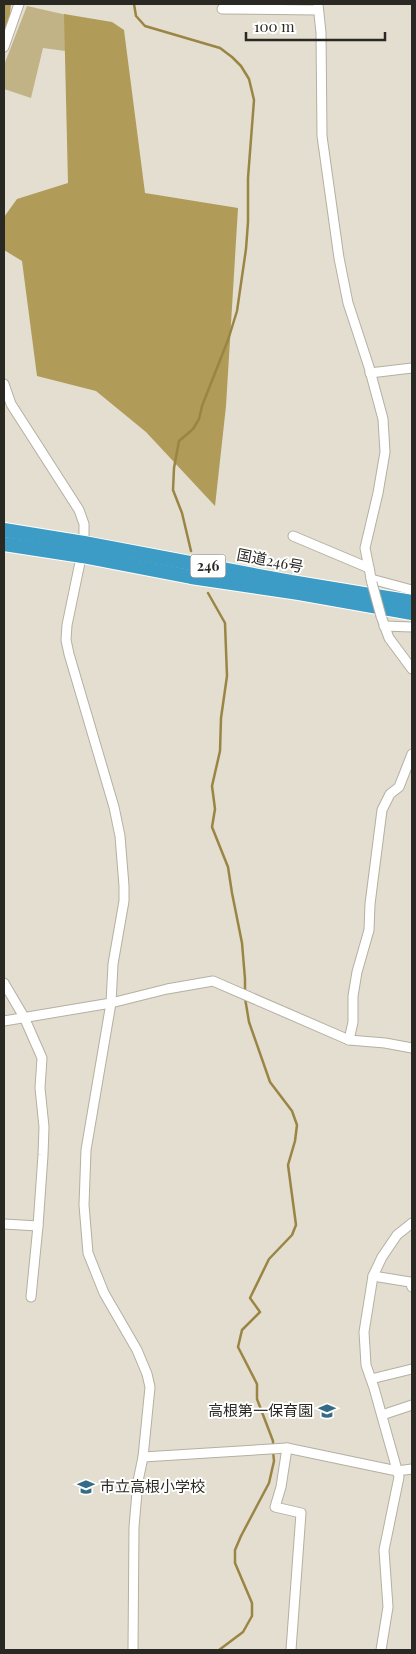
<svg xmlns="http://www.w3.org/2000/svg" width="416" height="1654" viewBox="0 0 416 1654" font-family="'Playfair Display','Noto Sans JP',serif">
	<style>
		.green { fill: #c1b386 }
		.forest { fill: #b09b59 }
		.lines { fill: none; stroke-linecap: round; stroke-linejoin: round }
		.stream { stroke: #9a8544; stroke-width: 2.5 }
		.minor-casing { stroke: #b4b0a2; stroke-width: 11 }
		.highway-casing { stroke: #fff; stroke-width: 16 }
		.minor { stroke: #fff; stroke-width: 9 }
		.highway { stroke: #3d9cc6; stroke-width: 14 }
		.minor-bridge-casing { stroke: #b4b0a2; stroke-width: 11; stroke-linecap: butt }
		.minor-bridge { stroke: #fff; stroke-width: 9 }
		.labels { text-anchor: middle; stroke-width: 4; stroke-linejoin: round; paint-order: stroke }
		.shield { fill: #fff; stroke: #6a6865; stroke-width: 1 }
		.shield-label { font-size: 14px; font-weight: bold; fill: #2a2823 }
		.street-label { font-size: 15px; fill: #2a2823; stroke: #fff }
		.poi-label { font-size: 15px; fill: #2a2823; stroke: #fff; text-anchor: end }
	</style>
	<rect width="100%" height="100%" fill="#e3decf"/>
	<polygon class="green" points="27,6 67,15 65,51 43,48 31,98 4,89 4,65"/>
	<g class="forest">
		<polygon points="4,4 11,4 9,26 4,43"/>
		<polygon points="64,14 112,22 124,30 145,193 238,208 226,406 215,506 146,432 96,391 37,376 22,261 4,250 4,217 17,199 68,183"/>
	</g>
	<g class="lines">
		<g class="stream">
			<polyline points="134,4 136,16 145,26 220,48 232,57 241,66 249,79 254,100 248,178 248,222 246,249 237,311 228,340 202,406 199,419 193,429 179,441 174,468 173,490 182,513 191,551"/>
			<polyline points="208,593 225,623 227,676 221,718 220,751 212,786 215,809 212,827 228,867 232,893 242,943 245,979 245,998 249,1022 270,1082 292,1111 297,1125 295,1141 288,1165 296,1225 292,1235 269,1259 250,1298 260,1312 242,1330 238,1347 257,1384 257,1399 273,1441 273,1446"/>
			<polyline points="219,1650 243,1632 252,1616 252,1603 235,1563 235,1550 241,1536 269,1483 274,1461 273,1451"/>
		</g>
		<g class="minor-casing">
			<g id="minor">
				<polyline points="318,4 321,33 322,136 339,258 348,303 369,367 383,419 385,452 378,493 365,548 372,583"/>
				<polyline points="222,9 318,10"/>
				<polyline points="4,47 19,4"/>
				<polyline points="370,373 412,368"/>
				<polyline points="4,384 11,404 79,510 84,524 84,543 67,625 66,640 69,654 114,807 120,836 124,886 124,901 113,964 111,1003 86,1150 84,1205 88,1253 104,1293 137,1350 147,1374 150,1387 143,1457 138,1481 134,1527 133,1650"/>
				<polyline points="293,536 369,568"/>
				<polyline points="371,579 412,590"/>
				<polyline points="381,616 389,638 412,669"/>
				<polyline points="384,626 412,627"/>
				<polyline points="4,983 24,1017 42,1058 40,1088 44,1127 43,1155 38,1226 31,1297"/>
				<polyline points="4,1021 111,1003 167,989 213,981 349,1040 385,1043 412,1048"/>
				<polyline points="349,1040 353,1022 353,996 357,972 369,930 370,904 382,810 390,794 399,787 412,754"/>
				<polyline points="4,1224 38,1226"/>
				<polyline points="373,1276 410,1282 412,1287"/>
				<polyline points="371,1379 412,1369"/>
				<polyline points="382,1415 412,1405"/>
				<polyline points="287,1448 281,1487 275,1507 301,1513 291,1650"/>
				<polyline points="143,1457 287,1448 397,1471 412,1469"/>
				<polyline points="381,1650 388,1607 384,1550 399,1477 374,1388 366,1365 364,1332 373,1276 382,1257 397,1235 412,1223"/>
			</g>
		</g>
		<g class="highway-casing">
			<g id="highway">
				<polyline points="4,530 84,543 291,582 412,602"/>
				<polyline points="4,544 82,556 191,577 299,593 412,613"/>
			</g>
		</g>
		<use href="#minor" class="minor"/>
		<use href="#highway" class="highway"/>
		<g class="minor-bridge-casing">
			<polyline id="minor-bridge" points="372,583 381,616"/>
		</g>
		<use href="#minor-bridge" class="minor-bridge"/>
	</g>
	<defs>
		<g id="school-bare" transform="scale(1.35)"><path d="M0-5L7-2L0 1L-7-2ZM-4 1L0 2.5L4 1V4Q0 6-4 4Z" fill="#346b86" stroke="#fff" stroke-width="2.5" paint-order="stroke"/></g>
	</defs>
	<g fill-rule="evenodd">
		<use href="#school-bare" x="327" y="1411"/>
		<use href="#school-bare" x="86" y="1487"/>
	</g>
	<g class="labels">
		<rect class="shield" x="190.5" y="554.5" width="35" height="23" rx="4"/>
		<g class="shield-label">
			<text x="208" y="571">246</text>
		</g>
		<g class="street-label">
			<text transform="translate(270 561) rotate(11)" y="5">国道246号</text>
		</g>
		<g class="poi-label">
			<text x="313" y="1416">高根第一保育園</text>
			<text x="100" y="1492" text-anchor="start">市立高根小学校</text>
		</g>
	</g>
	<rect width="416" height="1654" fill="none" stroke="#2a2823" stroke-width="10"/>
	<path d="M246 32v8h139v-8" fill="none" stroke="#2a2823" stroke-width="2.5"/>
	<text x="254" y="32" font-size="15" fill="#2a2823" stroke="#ffffff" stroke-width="4" paint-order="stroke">100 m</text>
</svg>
